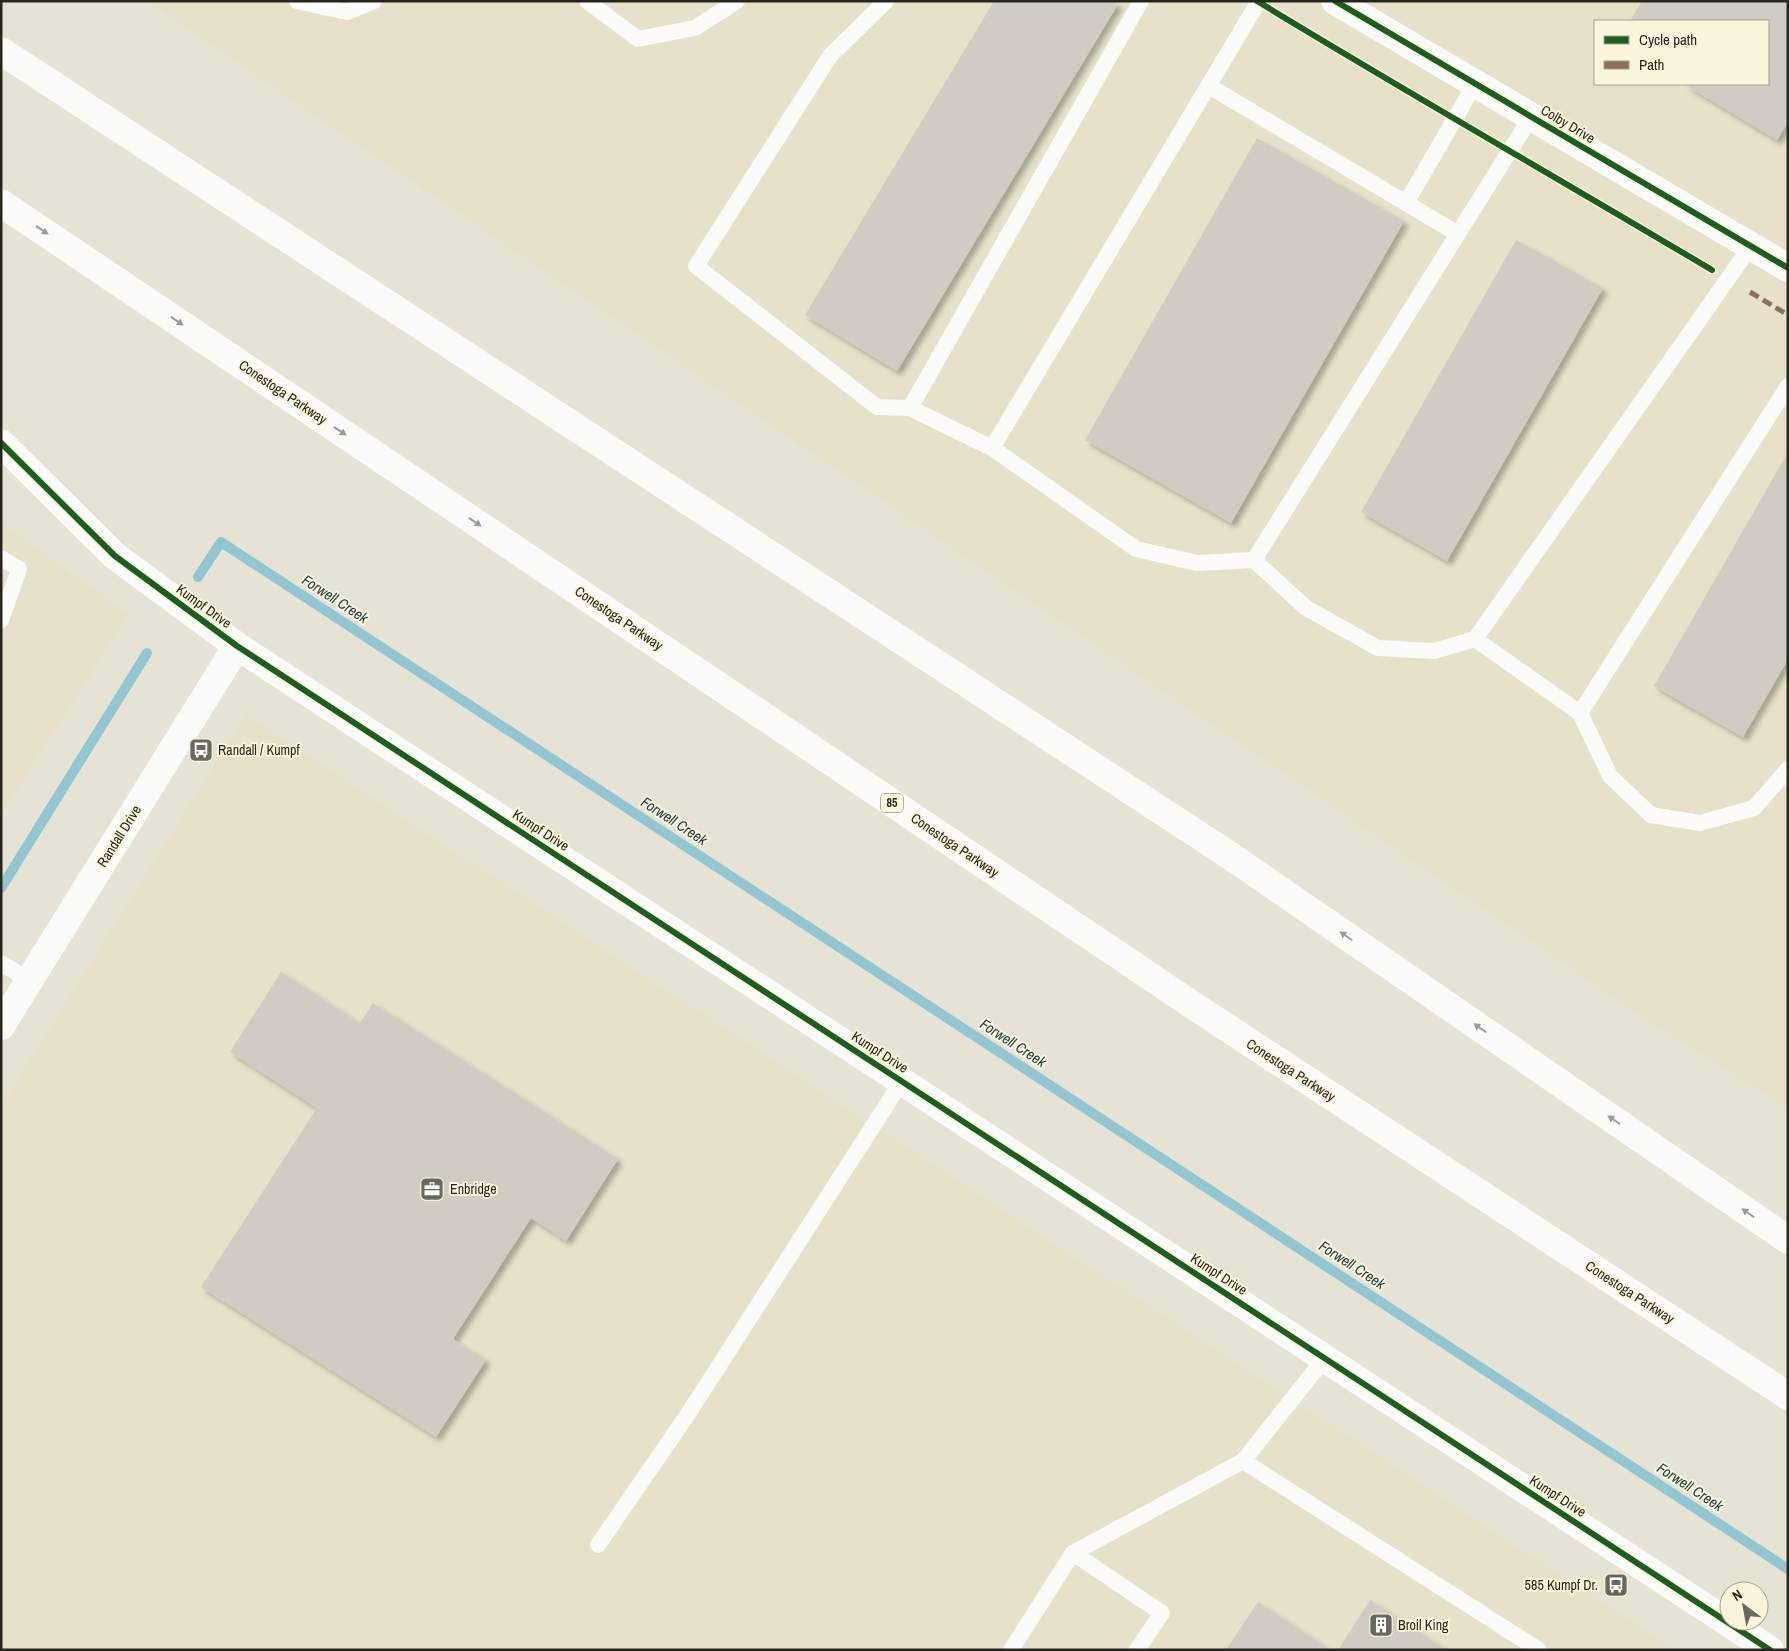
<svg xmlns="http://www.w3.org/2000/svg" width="1789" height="1651" viewBox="0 0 1789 1651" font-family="'Archivo Narrow',sans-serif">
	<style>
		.built { fill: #e6e1c8; fill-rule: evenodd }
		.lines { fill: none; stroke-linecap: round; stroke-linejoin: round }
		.stream { stroke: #93c6d3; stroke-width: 10 }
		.building { fill: #d2cbc4; filter: url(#shadow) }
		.service { stroke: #fbfbf9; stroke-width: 16 }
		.minor { stroke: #fbfbf9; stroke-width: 28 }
		.tertiary { stroke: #fbfbf9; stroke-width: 28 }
		.motorway { stroke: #fbfbf9; stroke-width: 28 }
		.quiet { stroke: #8d6e63; stroke-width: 5; stroke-dasharray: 10 5; stroke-linecap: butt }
		.cycleway-casing { stroke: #faf5db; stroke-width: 9 }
		.cycleway { stroke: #1b5e20; stroke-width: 6 }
		.oneway { fill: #9c9b96 }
		.labels { text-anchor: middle; stroke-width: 4; stroke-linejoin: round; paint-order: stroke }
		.shield { fill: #faf5db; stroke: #676455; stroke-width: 1 }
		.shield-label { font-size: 12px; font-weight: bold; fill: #28261c }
		.street-label { font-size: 14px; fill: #28261c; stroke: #faf5db }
		.poi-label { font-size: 14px; fill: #28261c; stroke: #faf5db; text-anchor: start }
		.water-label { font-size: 15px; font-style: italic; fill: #193c47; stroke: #faf5db }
	</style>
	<defs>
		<filter id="shadow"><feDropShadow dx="4.5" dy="4.5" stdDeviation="2.5" flood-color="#0004"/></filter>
	</defs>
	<rect width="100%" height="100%" fill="#e6e3d5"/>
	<g class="built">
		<path d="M146,1h1642v1108l-144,-91zM1595,21h173v63h-173z"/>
		<polygon points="1,523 129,614 1,814"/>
		<polygon points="246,715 1675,1650 1,1650 1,1106"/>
	</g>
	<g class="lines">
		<g class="stream">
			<polyline points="198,577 221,542 1788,1569"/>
			<polyline points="1,888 147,653"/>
		</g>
	</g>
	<g class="building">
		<polygon points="994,1 1113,1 1118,4 897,371 805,315"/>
		<polygon points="1642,1 1788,1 1788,122 1777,140 1684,84 1768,84 1768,21 1630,21"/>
		<polygon points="1257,138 1404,221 1231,523 1085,440"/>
		<polygon points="1516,240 1603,288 1447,561 1361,512"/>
		<polygon points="1788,452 1788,659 1743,737 1654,686"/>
		<polygon points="281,972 360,1023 373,1003 618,1159 566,1241 531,1218 453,1339 486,1360 436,1437 201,1287 317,1108 230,1052"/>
		<polygon points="1370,1600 1446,1650 1338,1650"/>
		<polygon points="1258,1602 1330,1650 1226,1650"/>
	</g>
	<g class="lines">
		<g class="service">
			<polyline points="297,1 347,12 374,1"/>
			<polyline points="587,1 638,39 695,28 737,1"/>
			<polyline points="886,1 830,56 696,266 877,407 910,408 992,448 1136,549 1197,563 1254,560 1306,608 1378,648 1434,651 1475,639 1751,246"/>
			<polyline points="1209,86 1458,234"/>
			<polyline points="1406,203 1475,84"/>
			<polyline points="910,408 1141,1"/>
			<polyline points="992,448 1259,1"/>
			<polyline points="1,558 19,569 1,620"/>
			<polyline points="1254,560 1531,117"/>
			<polyline points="1475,639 1580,713 1610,776 1651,815 1700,823 1754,808 1788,769"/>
			<polyline points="1580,713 1788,386"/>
			<polyline points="1,963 29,980"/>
			<polyline points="1243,1461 1539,1650"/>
			<polyline points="598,1545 688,1414 902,1081"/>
			<polyline points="1073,1553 1162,1613 1137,1650"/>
			<polyline points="1011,1650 1073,1553 1243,1461 1325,1358"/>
		</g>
		<polyline class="minor" points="1335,1 1788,268"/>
		<g class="tertiary">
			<polyline points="1,443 115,556 237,646 1770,1650"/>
			<polyline points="1,1026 237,646"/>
		</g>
		<g class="motorway">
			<polyline points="1,51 1232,857 1788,1240"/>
			<polyline points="1,203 1188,1002 1788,1396"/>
		</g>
		<polyline class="quiet" points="1750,292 1788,315"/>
		<g class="cycleway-casing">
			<g id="cycleway">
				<path d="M1257,1c151,92 304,179 455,269"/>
				<polyline points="1335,1 1788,268"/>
				<polyline points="1,443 115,556 237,646 1770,1650"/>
			</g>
		</g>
		<use href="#cycleway" class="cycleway"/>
	</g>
	<defs><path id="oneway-solid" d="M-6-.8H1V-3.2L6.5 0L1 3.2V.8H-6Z" transform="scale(1.25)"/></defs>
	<g class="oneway">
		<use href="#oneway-solid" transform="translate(42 230) rotate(34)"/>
		<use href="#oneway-solid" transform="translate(177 321) rotate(34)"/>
		<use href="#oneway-solid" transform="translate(340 431) rotate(34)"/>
		<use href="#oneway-solid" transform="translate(475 522) rotate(34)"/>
		<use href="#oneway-solid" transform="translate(1346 936) rotate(-145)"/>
		<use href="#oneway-solid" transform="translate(1480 1028) rotate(-145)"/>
		<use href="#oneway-solid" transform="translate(1614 1120) rotate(-145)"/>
		<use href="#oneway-solid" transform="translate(1748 1213) rotate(-145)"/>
	</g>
	<defs>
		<g id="bus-square" transform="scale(1.25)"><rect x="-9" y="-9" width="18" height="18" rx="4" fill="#6a685d" stroke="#faf5db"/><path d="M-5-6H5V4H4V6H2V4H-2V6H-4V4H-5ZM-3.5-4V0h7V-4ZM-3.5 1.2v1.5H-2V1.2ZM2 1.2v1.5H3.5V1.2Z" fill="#fff"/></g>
		<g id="office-square" transform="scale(1.25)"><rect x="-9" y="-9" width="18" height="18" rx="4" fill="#6a685d" stroke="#faf5db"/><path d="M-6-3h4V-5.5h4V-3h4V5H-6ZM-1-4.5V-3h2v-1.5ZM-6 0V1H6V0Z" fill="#fff"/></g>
		<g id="building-square" transform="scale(1.25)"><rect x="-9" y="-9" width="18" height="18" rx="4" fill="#6a685d" stroke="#faf5db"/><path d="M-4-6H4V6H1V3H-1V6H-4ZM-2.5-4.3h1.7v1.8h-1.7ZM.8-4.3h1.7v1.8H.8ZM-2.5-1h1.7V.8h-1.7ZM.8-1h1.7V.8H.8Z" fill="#fff"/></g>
	</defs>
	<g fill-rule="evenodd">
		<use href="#bus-square" x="201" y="750"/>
		<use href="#office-square" x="432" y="1189"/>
		<use href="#bus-square" x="1616" y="1585"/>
		<use href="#building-square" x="1381" y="1625"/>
	</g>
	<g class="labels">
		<rect class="shield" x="881" y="793.5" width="22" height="19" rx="4"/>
		<g class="shield-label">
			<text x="892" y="807">85</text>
		</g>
		<g class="street-label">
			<text transform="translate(1568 124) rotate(31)" y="5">Colby Drive</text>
			<text transform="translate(283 392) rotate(34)" y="5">Conestoga Parkway</text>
			<text transform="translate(204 606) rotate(36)" y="5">Kumpf Drive</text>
			<text transform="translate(619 618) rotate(34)" y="5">Conestoga Parkway</text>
			<text transform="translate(541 830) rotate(33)" y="5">Kumpf Drive</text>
			<text transform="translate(119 836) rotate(-58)" y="5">Randall Drive</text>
			<text transform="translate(955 845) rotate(34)" y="5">Conestoga Parkway</text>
			<text transform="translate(880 1052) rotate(33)" y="5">Kumpf Drive</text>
			<text transform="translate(1291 1070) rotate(33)" y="5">Conestoga Parkway</text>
			<text transform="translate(1219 1274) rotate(33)" y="5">Kumpf Drive</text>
			<text transform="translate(1630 1292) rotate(33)" y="5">Conestoga Parkway</text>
			<text transform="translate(1558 1496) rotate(33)" y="5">Kumpf Drive</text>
		</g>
		<g class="poi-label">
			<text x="218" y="755">Randall / Kumpf</text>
			<text x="450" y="1194">Enbridge</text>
			<text x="1598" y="1590" text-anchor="end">585 Kumpf Dr.</text>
			<text x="1398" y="1630">Broil King</text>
		</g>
		<g class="water-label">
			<text transform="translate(335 599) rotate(33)" y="5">Forwell Creek</text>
			<text transform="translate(674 821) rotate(33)" y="5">Forwell Creek</text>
			<text transform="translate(1013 1043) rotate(33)" y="5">Forwell Creek</text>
			<text transform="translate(1352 1265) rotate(33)" y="5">Forwell Creek</text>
			<text transform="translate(1690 1487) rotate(33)" y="5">Forwell Creek</text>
		</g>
	</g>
	<rect width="1789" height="1651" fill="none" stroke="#28261c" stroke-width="5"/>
	<rect x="1594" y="20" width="175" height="65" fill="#faf5db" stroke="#a6a28f"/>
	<rect x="1604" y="36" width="25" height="8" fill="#1b5e20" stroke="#a6a28f"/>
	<text x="1639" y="45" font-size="15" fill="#28261c">Cycle path</text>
	<rect x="1604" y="61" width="25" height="8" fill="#8d6e63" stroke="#a6a28f"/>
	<text x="1639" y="70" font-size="15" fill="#28261c">Path</text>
	<g transform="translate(1744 1606) rotate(328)"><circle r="24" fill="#faf5db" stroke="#a6a28f"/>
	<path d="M0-4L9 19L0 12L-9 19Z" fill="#6a685d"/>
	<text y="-8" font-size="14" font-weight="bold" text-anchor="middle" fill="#28261c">N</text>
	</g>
</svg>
